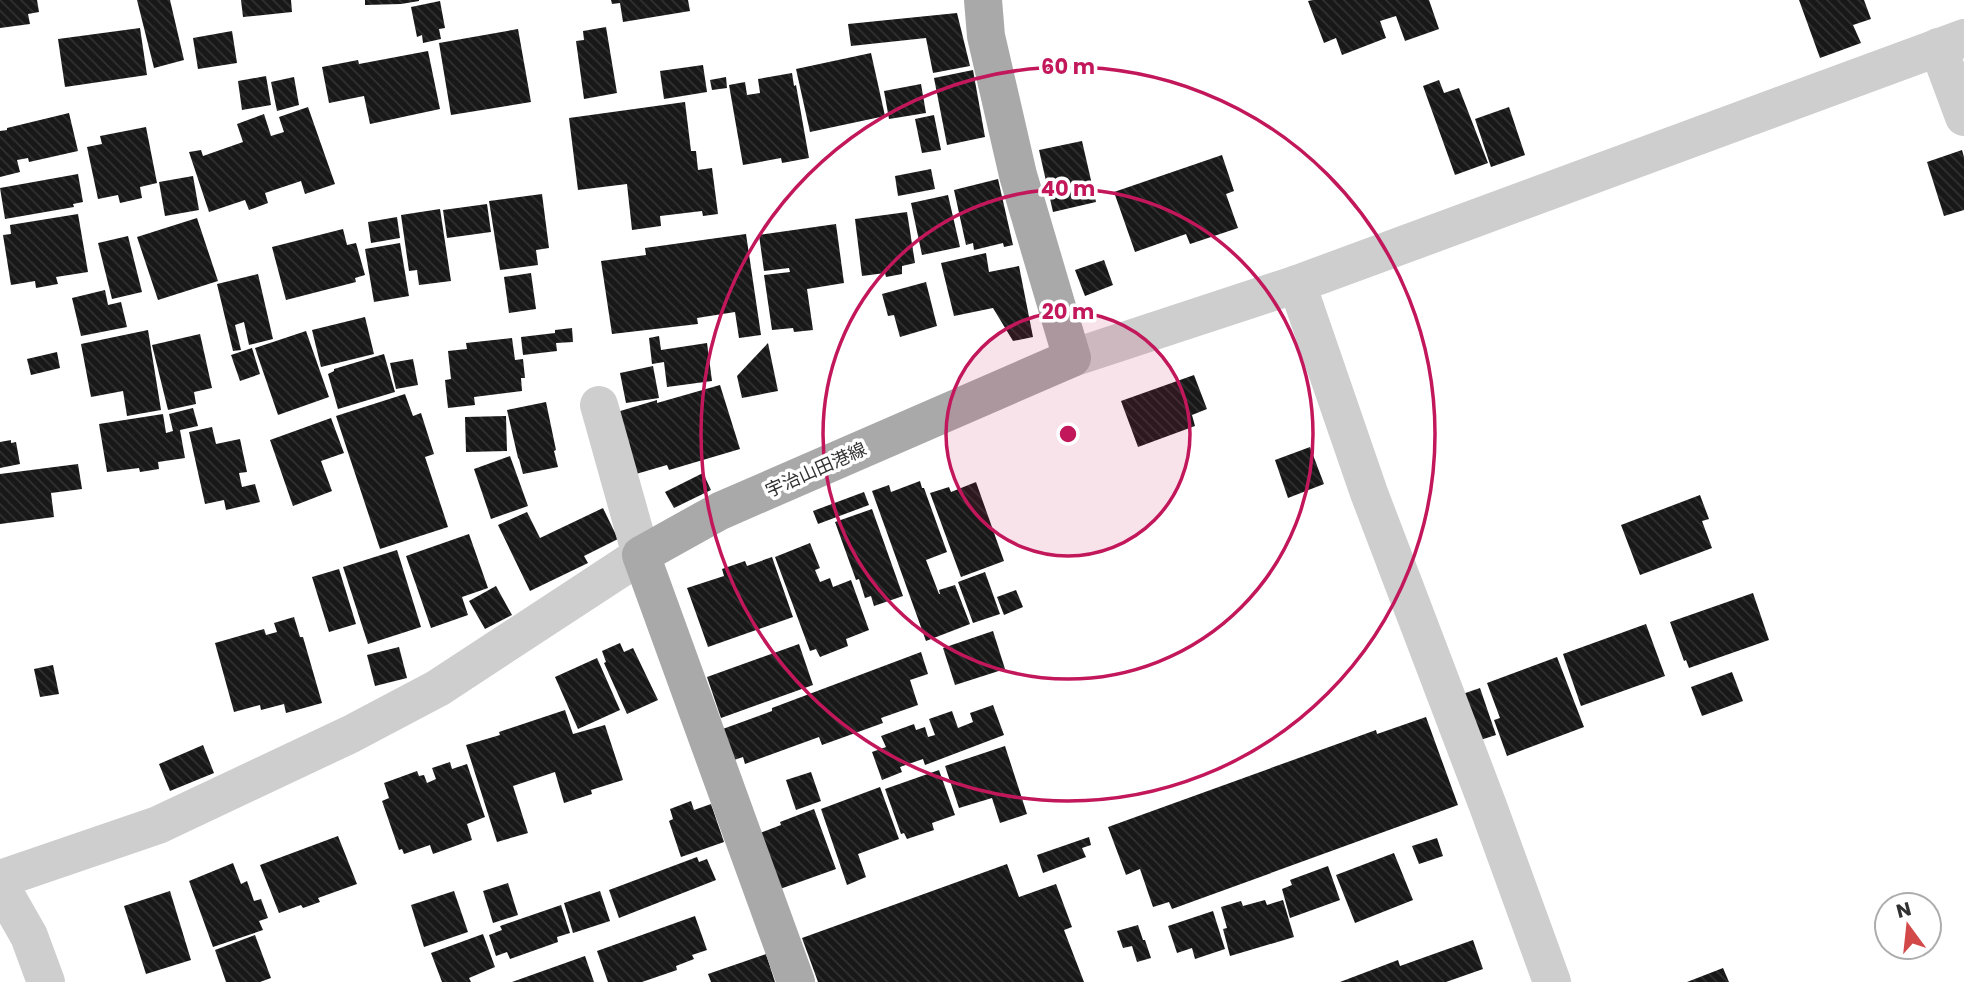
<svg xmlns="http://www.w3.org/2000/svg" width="1964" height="982" viewBox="0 0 1964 982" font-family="Poppins,'Noto Sans JP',sans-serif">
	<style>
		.building { fill: url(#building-back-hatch) }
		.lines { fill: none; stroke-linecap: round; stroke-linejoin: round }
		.minor { stroke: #cecece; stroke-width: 38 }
		.major { stroke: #a9a9a9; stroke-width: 38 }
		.ring { fill: none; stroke: #c2185b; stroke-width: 3.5 }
		.labels { text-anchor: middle; stroke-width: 7; stroke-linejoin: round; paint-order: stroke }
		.street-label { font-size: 18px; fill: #313131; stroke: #fff }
		.centre { fill: #c2185b; stroke: #fff; stroke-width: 3.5 }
		.ring-label { font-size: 21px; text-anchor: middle; font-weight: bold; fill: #c2185b; stroke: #fff; stroke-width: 7; stroke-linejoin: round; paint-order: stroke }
	</style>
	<defs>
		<pattern id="building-back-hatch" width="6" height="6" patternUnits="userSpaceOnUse" patternTransform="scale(1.75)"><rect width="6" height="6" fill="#181818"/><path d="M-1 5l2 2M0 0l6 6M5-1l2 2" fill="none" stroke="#313131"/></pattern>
	</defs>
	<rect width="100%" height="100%" fill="#fff"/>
	<g class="building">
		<polygon points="0,0 37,0 39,12 28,14 30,24 0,28"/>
		<polygon points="137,0 170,0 184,60 154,68"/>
		<polygon points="241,0 291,0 292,12 243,17"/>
		<polygon points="365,0 419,0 419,1 401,4 365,5"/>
		<polygon points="611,0 688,0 690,11 623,22 620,3 612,4"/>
		<polygon points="1313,0 1429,0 1439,29 1405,41 1396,16 1380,21 1386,38 1342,55 1336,38 1324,43 1308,1"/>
		<polygon points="1799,0 1864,0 1871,19 1853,25 1861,43 1820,58"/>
		<polygon points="440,1 445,28 439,29 441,39 423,43 422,35 417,37 411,7"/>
		<polygon points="957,13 970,66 933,73 926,38 851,46 848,24"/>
		<polygon points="606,27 617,93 584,99 576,41 584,40 583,31"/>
		<polygon points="140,28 147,75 65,87 58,39"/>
		<polygon points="518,29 531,102 451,115 439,43"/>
		<polygon points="232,31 237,63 198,69 193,38"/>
		<polygon points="428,51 440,109 370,124 364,96 329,103 322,67 358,60 359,64"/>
		<polygon points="871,53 885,116 810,132 796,69"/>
		<polygon points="703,65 707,92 664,99 660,71"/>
		<polygon points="973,70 985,137 947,145 934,78"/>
		<polygon points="792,73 794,86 796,85 809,158 782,163 781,158 743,165 729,85 745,82 747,95 760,93 758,79"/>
		<polygon points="266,76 271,105 242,110 238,81"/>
		<polygon points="294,77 299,105 277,111 271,82"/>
		<polygon points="726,77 727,88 712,90 710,80"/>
		<polygon points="1439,80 1444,93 1459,88 1488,163 1455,175 1423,86"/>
		<polygon points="921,84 926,113 889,119 884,91"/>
		<polygon points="685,102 691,151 696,151 698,170 712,168 718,214 703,216 702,211 660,216 661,226 632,230 627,184 578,190 569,118"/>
		<polygon points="308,107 335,184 305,194 301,181 265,193 268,203 249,210 245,200 209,212 189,152 201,150 203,156 243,142 237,124 264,114 271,136 284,132 279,117"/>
		<polygon points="1509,107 1525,155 1491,167 1475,119"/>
		<polygon points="69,113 78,151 29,162 28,158 17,160 20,172 0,177 0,131 7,130 7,128"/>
		<polygon points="934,115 941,150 922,153 915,119"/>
		<polygon points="146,127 157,183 140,187 142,198 120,203 118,195 98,199 87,147 102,144 100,136"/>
		<polygon points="1082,141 1096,202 1053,212 1039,150"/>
		<polygon points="1962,150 1964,157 1964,210 1944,216 1927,162"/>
		<polygon points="1222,155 1234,191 1226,194 1238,228 1190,244 1186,234 1135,252 1114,192"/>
		<polygon points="931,169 935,189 898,196 895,176"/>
		<polygon points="78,174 83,202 73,204 74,207 5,219 0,188"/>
		<polygon points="193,176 199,210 165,216 159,182"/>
		<polygon points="998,179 1013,245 1004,247 1003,243 974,250 973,243 966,245 954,190"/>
		<polygon points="542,194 549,248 536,250 538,265 500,270 489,201"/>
		<polygon points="948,195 960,247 922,255 911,203"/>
		<polygon points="487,204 491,232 447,238 443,210"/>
		<polygon points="440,209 451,281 419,285 417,270 409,271 401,215"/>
		<polygon points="907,212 915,263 902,266 902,274 886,277 885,273 862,276 855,219"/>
		<polygon points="78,214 88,272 56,277 58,284 36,288 35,281 11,285 3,235 11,234 10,225"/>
		<polygon points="397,217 400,238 371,243 368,222"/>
		<polygon points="197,218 218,281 158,300 137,237"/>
		<polygon points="836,224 844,283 807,289 813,330 794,332 793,328 772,330 764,275 790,272 789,268 764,271 759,235"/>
		<polygon points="343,229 347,245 356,243 365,275 355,278 356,282 286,300 272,247"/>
		<polygon points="746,234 761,335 739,338 735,312 697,318 698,324 612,334 601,261 646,255 645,248"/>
		<polygon points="128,236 142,292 112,299 98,243"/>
		<polygon points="400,243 409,296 374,302 365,249"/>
		<polygon points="986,253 989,272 1019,266 1033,337 1013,341 993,308 954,316 941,263"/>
		<polygon points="1104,260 1113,285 1085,296 1075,270"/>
		<polygon points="531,273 536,309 509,313 504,277"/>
		<polygon points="258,274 273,339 249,345 244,322 235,325 241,350 233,351 217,284"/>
		<polygon points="926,282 937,326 900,337 894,315 888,316 882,294"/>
		<polygon points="105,290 108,305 121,302 127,327 81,336 72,298"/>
		<polygon points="365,317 374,354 321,367 312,330"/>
		<polygon points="572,328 573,342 556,343 557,351 523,355 521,337 555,333 555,330"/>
		<polygon points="148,330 161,410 127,416 123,391 91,397 81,344"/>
		<polygon points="306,331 329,397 278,415 255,348"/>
		<polygon points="200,334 212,388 194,392 196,404 168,410 152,345"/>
		<polygon points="659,336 661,350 707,343 712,381 667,387 664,362 652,364 649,338"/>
		<polygon points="512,338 515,360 523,359 525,378 521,378 522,391 474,397 475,405 448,408 445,380 451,379 448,351 467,349 466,343"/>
		<polygon points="768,343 778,391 742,398 737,376"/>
		<polygon points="252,348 260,374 240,381 231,355"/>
		<polygon points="57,352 60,368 31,375 27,359"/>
		<polygon points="384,354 395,392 338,409 328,374 334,371 334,369"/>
		<polygon points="413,359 418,385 396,389 390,363"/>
		<polygon points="653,366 659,398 626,403 620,373"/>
		<polygon points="1194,375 1207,409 1192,415 1195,426 1138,447 1121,401"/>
		<polygon points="720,385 740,449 669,470 667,465 636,474 617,412 657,400 657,403"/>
		<polygon points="405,394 413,416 421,413 434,454 425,457 448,527 380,549 336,416"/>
		<polygon points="546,402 556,450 554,451 558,467 523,474 519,459 518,458 507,410"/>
		<polygon points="193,408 198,426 180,430 185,458 158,462 159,469 140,472 139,468 107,472 99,424 163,414 166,433 173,431 169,414"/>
		<polygon points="506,416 507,451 466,452 465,417"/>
		<polygon points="331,418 344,453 321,461 332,491 293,506 270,440"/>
		<polygon points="212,427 216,444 240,439 247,472 239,473 242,487 255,484 260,502 226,510 224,500 205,504 189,432"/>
		<polygon points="11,440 11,443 16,442 20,464 0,468 0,442"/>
		<polygon points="1310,447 1324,484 1288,498 1275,460"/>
		<polygon points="510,456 528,506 491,519 474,469"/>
		<polygon points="78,464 82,489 51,493 54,517 0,524 0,474"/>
		<polygon points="703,473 711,490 674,508 665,492"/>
		<polygon points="920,481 922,488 924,488 947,552 926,560 939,594 940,594 939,590 955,585 970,624 926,641 872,491 889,485 891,492"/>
		<polygon points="976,482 1004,561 961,577 930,493 949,487 951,492"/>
		<polygon points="864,492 869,505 818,524 813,511"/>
		<polygon points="1700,495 1709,519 1702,521 1712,548 1640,575 1621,525"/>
		<polygon points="603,508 618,539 584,556 588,563 530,591 498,525 527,512 540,538"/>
		<polygon points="872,509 903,596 874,606 871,596 865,598 859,579 856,580 835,522"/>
		<polygon points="469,534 488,588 462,597 468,615 431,628 406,556"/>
		<polygon points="810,543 820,568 815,570 820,582 830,578 833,587 851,580 869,630 846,639 848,646 820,657 816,649 810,651 775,557"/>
		<polygon points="397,550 421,627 368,644 343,567"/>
		<polygon points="772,557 793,617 708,647 687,588 724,576 722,569 745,561 747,566"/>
		<polygon points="339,569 356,624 329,632 312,577"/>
		<polygon points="985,572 1000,614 973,623 958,582"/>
		<polygon points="496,586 512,615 485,629 469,601"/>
		<polygon points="1016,590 1023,607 1004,615 997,597"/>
		<polygon points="1753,593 1769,640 1689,668 1686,660 1684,661 1670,622"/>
		<polygon points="294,617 300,637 303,637 322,703 286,713 284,704 261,710 260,705 234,712 215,643 264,629 266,635 277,632 274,623"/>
		<polygon points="1646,624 1665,676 1581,706 1563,654"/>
		<polygon points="993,631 1005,669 955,685 943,648"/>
		<polygon points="620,643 624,652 633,648 658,700 627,714 604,663 606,662 602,651"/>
		<polygon points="799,644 813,685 721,718 707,677"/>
		<polygon points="399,647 407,678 375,686 367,655"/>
		<polygon points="921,652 928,674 910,680 918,705 881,718 883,723 822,745 819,737 745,764 743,757 731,761 720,730 772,711 772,708"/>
		<polygon points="1557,657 1584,727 1507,756 1494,720 1500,718 1487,683"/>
		<polygon points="597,658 620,710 578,729 555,677"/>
		<polygon points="53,665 59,694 40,697 34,669"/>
		<polygon points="1732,672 1743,701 1702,716 1691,687"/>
		<polygon points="1480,688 1496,735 1474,742 1451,698"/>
		<polygon points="993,705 1004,735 925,765 923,759 900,767 902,772 882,780 872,752 886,747 881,736 914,724 916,730 925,727 928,737 935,735 929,719 952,711 958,728 973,722 970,713"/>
		<polygon points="565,710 573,734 605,725 623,780 591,790 592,794 564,803 555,772 513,786 528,833 497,842 466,745 500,735 499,732"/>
		<polygon points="1426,717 1458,805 1172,909 1169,902 1153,907 1140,869 1126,875 1108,827 1376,730 1377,734"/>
		<polygon points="203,745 214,773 170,791 159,764"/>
		<polygon points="1005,746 1027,814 1000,823 992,798 959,808 945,766"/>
		<polygon points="450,762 452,769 467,764 485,817 467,824 472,840 433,854 430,845 404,854 402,849 399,850 382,801 389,798 384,783 417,771 419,776 424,775 427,783 436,779 432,768"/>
		<polygon points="939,770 955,815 932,823 934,830 907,839 904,833 901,834 885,789"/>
		<polygon points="811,772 821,801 796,810 786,780"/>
		<polygon points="880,787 899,839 858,854 866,877 847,885 821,809"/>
		<polygon points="691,801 694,810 711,804 724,842 681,857 669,821 673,819 670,809"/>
		<polygon points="814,809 836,869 780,889 760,833 781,825 780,822"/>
		<polygon points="338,836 357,884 318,898 320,902 303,908 301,905 279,913 260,865"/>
		<polygon points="1089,837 1091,845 1082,848 1086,857 1043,873 1037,855"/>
		<polygon points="1437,838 1443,856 1419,864 1412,846"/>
		<polygon points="1394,853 1413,900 1355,923 1336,875"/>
		<polygon points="697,857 699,862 707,859 716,880 619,918 609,890"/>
		<polygon points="233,863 241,884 247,881 254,901 261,899 268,918 259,921 263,930 213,947 189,881"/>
		<polygon points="1007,864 1019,897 1056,884 1072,927 1064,930 1084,982 818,982 802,938"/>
		<polygon points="1328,866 1340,900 1290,918 1282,889 1292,885 1290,880"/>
		<polygon points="508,883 518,915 493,923 483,891"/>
		<polygon points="170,891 191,960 146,974 124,906"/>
		<polygon points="454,891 468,932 424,947 411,905"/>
		<polygon points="600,891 610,921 573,933 564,903"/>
		<polygon points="1265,900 1267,905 1283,900 1294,937 1230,956 1223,929 1227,928 1221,907 1241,901 1243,906"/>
		<polygon points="561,905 570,933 557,937 558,942 510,959 507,952 496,956 489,935 502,930 500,926"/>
		<polygon points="1213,911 1225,949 1195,959 1192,948 1177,953 1168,926"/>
		<polygon points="695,916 707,950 692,955 694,959 676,966 677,970 642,982 608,982 597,951"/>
		<polygon points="1138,925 1143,940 1145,940 1151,958 1137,962 1132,946 1123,948 1117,931"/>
		<polygon points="483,934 495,967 469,978 471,982 442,982 431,953"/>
		<polygon points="255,935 271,978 260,982 226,982 215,950"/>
		<polygon points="1473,940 1483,969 1446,982 1340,982 1398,960 1400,966"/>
		<polygon points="766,954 775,982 711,982 708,974"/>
		<polygon points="585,956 594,982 512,982"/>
		<polygon points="1723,968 1729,982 1687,982"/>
	</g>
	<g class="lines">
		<g class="minor">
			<polyline points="1938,47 1964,117"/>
			<polyline points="1297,284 1369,493 1488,806 1552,982"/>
			<polyline points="1072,358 1297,284 1964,38"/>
			<polyline points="0,879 158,825 351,734 438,688 641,555 599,405"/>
			<polyline points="0,889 5,894 29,936 46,982"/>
		</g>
		<polyline class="major" points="796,982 641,555 720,511 1072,358 1018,175 986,36 983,0"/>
	</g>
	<circle cx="1068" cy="434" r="122" fill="#c2185b" fill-opacity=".12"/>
	<g class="ring">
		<circle cx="1068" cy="434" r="122"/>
		<circle cx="1068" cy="434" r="245"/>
		<circle cx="1068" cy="434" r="367"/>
	</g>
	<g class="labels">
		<g class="street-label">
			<text transform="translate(816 470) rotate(-24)" y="6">宇治山田港線</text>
		</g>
	</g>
	<circle cx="1068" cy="434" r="10" class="centre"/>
	<g class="ring-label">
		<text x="1068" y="74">60 m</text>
		<text x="1068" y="196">40 m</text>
		<text x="1068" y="319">20 m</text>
	</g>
	<g transform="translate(1908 926) rotate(345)"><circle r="33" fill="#ffffff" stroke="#adadad" stroke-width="2"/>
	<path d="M0-5L12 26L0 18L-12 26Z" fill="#d3494a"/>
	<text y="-10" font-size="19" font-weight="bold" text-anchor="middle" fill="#313131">N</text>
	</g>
</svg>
